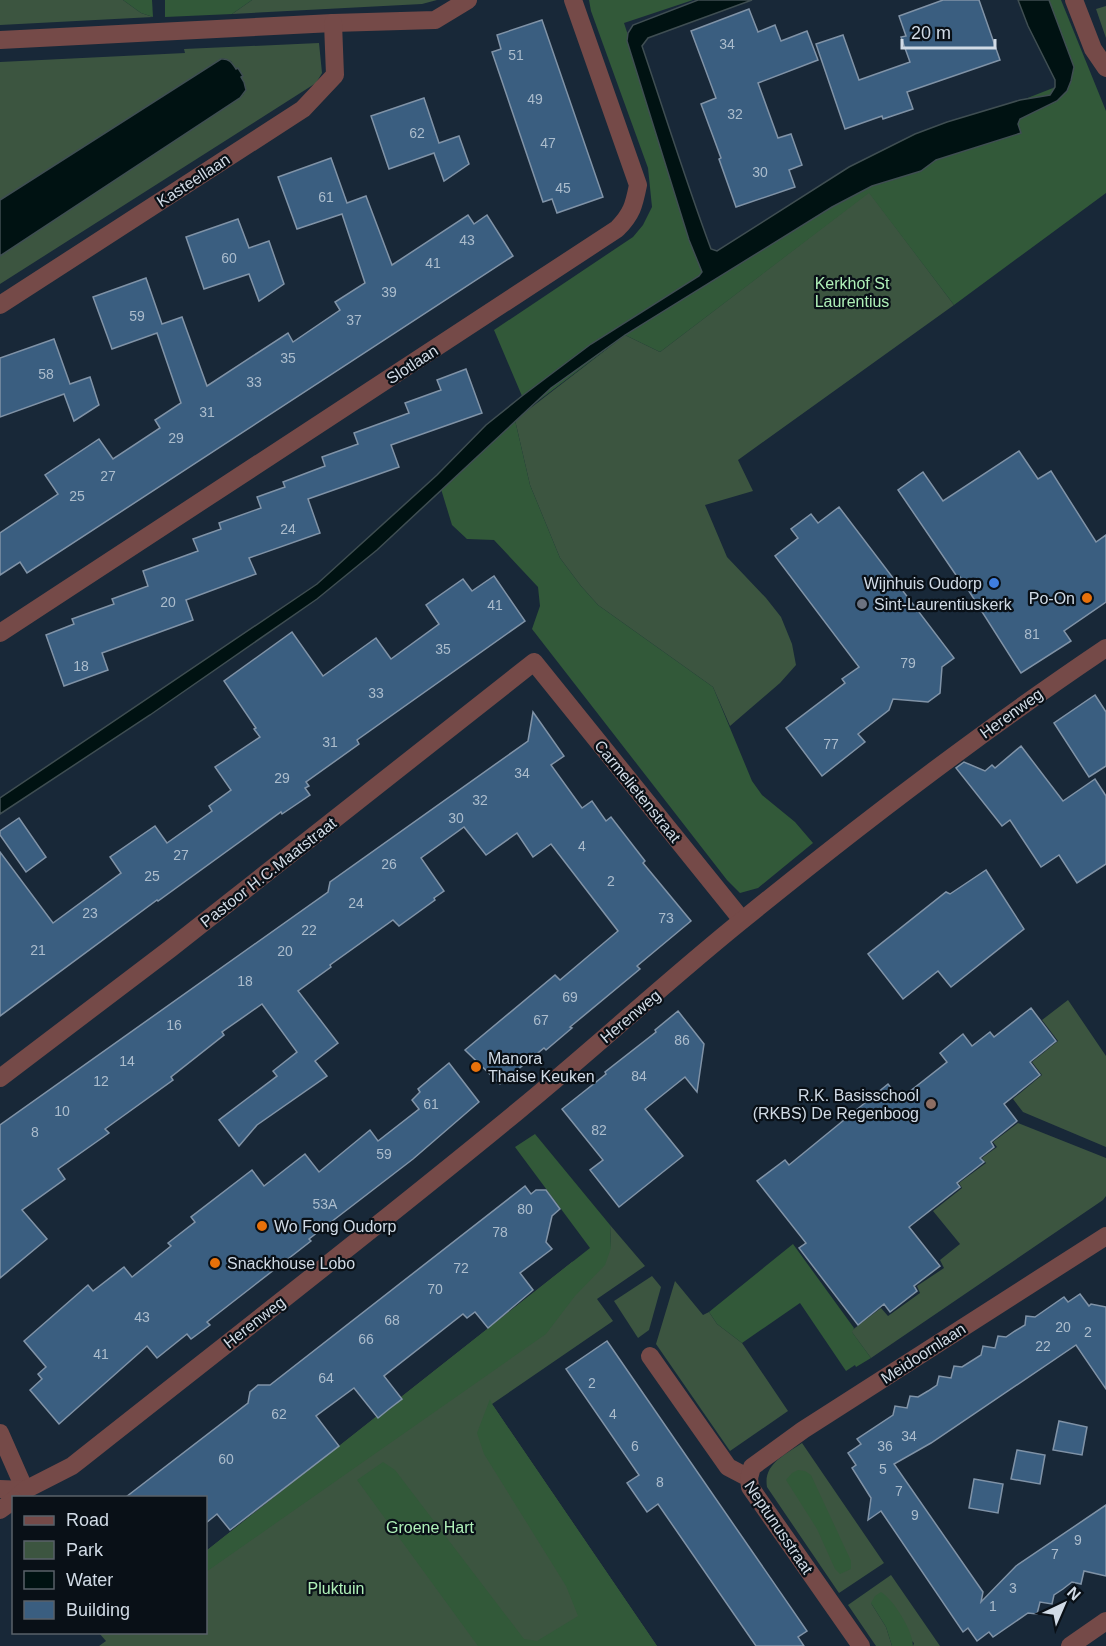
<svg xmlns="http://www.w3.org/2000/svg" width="1106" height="1646" viewBox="0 0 1106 1646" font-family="Helvetica,sans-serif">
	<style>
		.green { fill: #3c5540 }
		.forest { fill: #325939 }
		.water { fill: #001212; stroke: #3f4e52; stroke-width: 1.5 }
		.building { fill: #3a5e80; stroke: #8093a7; stroke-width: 1.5 }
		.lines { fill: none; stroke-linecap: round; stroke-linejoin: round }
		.street { stroke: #754a48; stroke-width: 18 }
		.shop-dot { fill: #3f7fe0; stroke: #091017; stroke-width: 2 }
		.food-dot { fill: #e8710a; stroke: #091017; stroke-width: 2 }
		.worship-dot { fill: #6b7280; stroke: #091017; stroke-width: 2 }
		.education-dot { fill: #8d6e63; stroke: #091017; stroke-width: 2 }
		.labels { text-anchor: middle; stroke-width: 4.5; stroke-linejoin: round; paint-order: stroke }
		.number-label { font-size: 14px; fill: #abbccc }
		.street-label { font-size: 16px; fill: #d1dbe6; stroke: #091017 }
		.park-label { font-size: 16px; fill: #aff0b8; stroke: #091017 }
		.poi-label { font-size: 16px; fill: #d1dbe6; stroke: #091017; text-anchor: start }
	</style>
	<rect width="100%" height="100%" fill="#182838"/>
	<g class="green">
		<polygon points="0,0 123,0 141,13 153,17 0,25"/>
		<polygon points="252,0 437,0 422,4 232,14"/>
		<polygon points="1106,6 1106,38 1096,9"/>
		<polygon points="319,43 322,73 316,83 0,284 0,256 244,94 241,77 242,75 239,69 236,70 231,61 221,59 0,200 0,62 185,53 184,49"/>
		<polygon points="869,192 954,305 738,460 753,491 705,505 727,557 766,598 781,617 792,644 796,665 780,683 730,726 713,687 598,605 581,586 560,558 530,485 515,420 625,335 660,352"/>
		<polygon points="1068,1000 1106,1056 1106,1147 1023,1112 1013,1099 1042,1075 1032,1062 1058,1041 1042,1020"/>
		<polygon points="1018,1123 1106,1158 1106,1196 1103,1200 871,1358 851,1331 881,1308 888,1316 920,1293 917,1286 944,1268 940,1260 960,1244 933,1211 962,1188 959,1183 986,1163 982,1158 997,1147 993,1142"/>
		<polygon points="610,1225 645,1266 597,1299 613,1321 492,1404 657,1646 99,1646 106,1641 99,1633 206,1632 206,1551 572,1262 611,1248"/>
		<polygon points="652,1276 661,1287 649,1330 638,1338 614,1301"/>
		<polygon points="675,1281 703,1315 709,1312 717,1324 742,1343 788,1411 730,1451 656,1344"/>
		<path d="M802,1443l82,120 -45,30 -72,-106c-4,-23 18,-32 35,-44z"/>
		<polygon points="891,1575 940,1646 913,1646 914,1643 871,1603 886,1627 892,1646 876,1646 848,1605"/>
	</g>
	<g class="forest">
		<polygon points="123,0 152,0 153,17 141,13"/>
		<polygon points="165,0 252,0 232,14 165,17"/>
		<polygon points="589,0 693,0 624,23 706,272 920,140 1071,81 1036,0 1061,0 1106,111 1106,193 954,305 869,193 660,352 625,335 529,408 522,396 494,330 633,237 643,225 652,207 648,168 591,11"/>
		<polygon points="515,420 530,485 560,558 581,586 598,605 713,687 752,781 762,795 795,822 813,843 758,888 740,893 727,880 532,629 540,606 538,587 494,540 467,539 452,525 441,489"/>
		<polygon points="535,1134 610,1225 611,1248 605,1265 575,1296 546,1334 206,1572 206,1551 590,1248 515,1147"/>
		<polygon points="793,1244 854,1328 852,1332 871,1358 856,1367 855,1365 846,1371 800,1303 742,1343 717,1324 709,1312"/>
		<polygon points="490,1399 492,1404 657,1646 478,1646 357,1480 383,1462 395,1470 524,1639 537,1641 578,1616 566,1586 484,1454 477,1433"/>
		<polygon points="798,1470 805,1471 811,1475 851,1561 851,1569 840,1574 835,1569 817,1529 786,1480 792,1473"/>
		<path d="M881,1592c13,8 32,39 32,54h-21l-6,-19 -15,-24 4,-7z"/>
	</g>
	<g class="water">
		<path d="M698,0h54l-104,38 -6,8c23,68 44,136 69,203l6,2 132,-84 66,-33 32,-12 73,-22 30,-5 5,-8v-7l-27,-54 -10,-26h31l25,67 -3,14 -4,10 -10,10 -37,18 -2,5 3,9 -85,27 -15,11 -49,15 -40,21 -207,128 -74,53 -174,162 -60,49 -167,116 -150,99v-16l317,-214 120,-109 49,-50 36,-29 69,-52 108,-68 3,-4 -13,-32 -62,-199 1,-8 5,-8z"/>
		<path d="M221,59c8,-1 11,4 15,10l2,-1 5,8 -2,1 3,5 2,8 -6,8 -240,158v-56z"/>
	</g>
	<g class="building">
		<polygon points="943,0 979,0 1000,60 907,92 913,109 883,119 882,116 845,129 816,44 843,35 859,80 910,62 901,37 906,36 899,16"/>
		<polygon points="749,9 758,32 775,25 781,41 807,31 818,60 758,83 778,138 791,134 802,165 789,170 795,187 736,207 719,159 721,158 701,104 716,98 691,31"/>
		<polygon points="542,20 603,197 557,213 552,199 543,202 492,52 501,49 497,35"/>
		<polygon points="424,98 439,143 459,136 469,164 444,181 434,153 389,169 371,116"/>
		<polygon points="331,158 347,203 366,196 392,265 468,215 474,224 487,215 513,256 27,573 20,562 0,575 0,533 58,494 45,475 99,439 113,459 160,428 155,420 181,403 157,333 112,349 93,297 146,278 162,324 182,317 207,386 288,333 293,342 340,310 335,302 365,283 342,214 297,229 278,177"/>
		<polygon points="238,219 249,248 269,241 284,284 259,301 249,274 204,289 186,237"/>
		<polygon points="54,339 70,384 90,377 99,405 74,421 64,394 0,417 0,358"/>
		<polygon points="466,369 482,413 391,445 399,467 308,499 320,533 249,558 256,574 186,600 193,620 102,653 108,670 64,686 46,635 74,624 72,619 114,604 112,599 148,586 143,571 198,551 193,539 221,529 219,523 261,508 257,497 285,487 283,482 325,466 322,457 358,444 354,433 409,413 405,403 441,390 437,380"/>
		<polygon points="1019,451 1038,479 1051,471 1096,542 1106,535 1106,602 1064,631 1071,641 1021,673 960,577 958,578 898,490 923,472 943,501"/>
		<polygon points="839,507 954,658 942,667 940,693 928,702 893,699 889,710 858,734 865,742 822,776 786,728 845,683 842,679 859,667 775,556 798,538 791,529 811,514 818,523"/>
		<polygon points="494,576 525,621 357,740 359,744 306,782 309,786 305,788 310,795 282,814 281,812 158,901 157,900 0,1016 0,852 53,923 121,873 110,857 155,826 167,843 212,811 209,806 231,790 215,767 260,737 254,729 256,728 224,681 292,632 323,676 376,638 391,659 439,624 426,605 463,579 472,591"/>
		<polygon points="1095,695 1106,712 1106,766 1089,777 1054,723"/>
		<polygon points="533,712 564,756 551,765 582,808 592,801 606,821 611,817 645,861 643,863 691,921 637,966 640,969 570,1027 572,1028 546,1050 544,1048 500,1084 465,1050 555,975 560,980 618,931 551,844 533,857 517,833 486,855 464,827 421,858 444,891 434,898 435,900 399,926 393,920 330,965 331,967 298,991 338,1043 315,1061 327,1076 257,1125 239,1146 219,1120 277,1076 273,1071 297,1052 262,1004 222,1032 224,1035 171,1077 173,1080 105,1129 109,1133 58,1169 65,1179 22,1210 47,1239 0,1278 0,1125 328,892 330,882 528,741"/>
		<polygon points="1021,746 1063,801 1095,779 1106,796 1106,864 1077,883 1059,855 1041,867 1010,820 1002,826 956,768 964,762 985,771 992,765 995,768"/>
		<polygon points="19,818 46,857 26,872 0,835 0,831"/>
		<polygon points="986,870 1024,929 951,987 938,971 903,999 868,954 946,892 950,894"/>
		<polygon points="1031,1008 1056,1041 1030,1062 1040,1075 1004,1104 1017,1121 991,1142 994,1147 980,1158 984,1162 957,1183 960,1187 909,1227 940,1266 914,1286 917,1291 890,1312 884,1304 858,1325 799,1248 806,1243 757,1181 785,1160 789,1165 888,1084 900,1099 947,1062 940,1053 963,1034 972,1046 990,1032 994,1037"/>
		<polygon points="678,1011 704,1044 697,1092 685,1077 645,1109 683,1156 619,1207 590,1170 603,1160 562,1109 606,1074 605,1072 656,1032 655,1030"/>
		<polygon points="449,1063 479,1102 413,1159 309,1239 311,1241 207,1322 210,1325 191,1339 187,1334 157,1358 147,1346 59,1424 30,1390 42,1379 38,1374 46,1367 24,1341 88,1285 93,1291 124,1267 132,1277 171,1246 168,1243 195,1222 191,1217 252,1170 264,1186 305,1154 319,1172 370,1130 378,1141 419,1109 412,1100 420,1092 418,1089"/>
		<polygon points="525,1186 531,1194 536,1190 546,1190 560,1209 552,1216 546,1242 552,1249 520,1273 533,1290 488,1328 475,1312 467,1318 463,1314 384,1376 402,1399 389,1409 378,1418 354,1388 316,1416 339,1446 230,1530 217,1514 206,1523 206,1497 126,1497 248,1403 250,1392 258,1385 270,1385"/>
		<polygon points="1080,1294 1089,1306 1091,1304 1106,1307 1106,1389 1076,1345 931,1443 894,1464 983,1592 981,1602 1016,1566 1106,1505 1106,1576 1084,1571 1081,1584 1072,1582 1063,1589 1054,1595 1052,1604 1040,1602 1037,1614 1028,1613 993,1637 989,1632 977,1641 968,1628 963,1632 881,1511 868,1520 871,1498 852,1468 856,1465 848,1453 861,1444 857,1439 893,1415 895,1406 907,1408 910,1396 918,1397 928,1391 937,1385 939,1376 951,1378 954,1366 962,1367 981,1355 983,1346 995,1348 998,1336 1006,1337 1015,1331 1025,1325 1026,1316 1035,1317 1064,1297 1068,1302"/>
		<polygon points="607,1341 807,1631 798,1637 804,1646 756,1646 658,1504 647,1512 627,1483 639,1475 566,1369"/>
		<polygon points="1059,1421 1087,1427 1082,1455 1053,1450"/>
		<polygon points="1017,1450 1045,1455 1040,1484 1011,1479"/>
		<polygon points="974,1479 1003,1484 998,1513 969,1508"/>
	</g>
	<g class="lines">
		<g class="street">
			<polyline points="1074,0 1093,49 1106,68"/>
			<polyline points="0,40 333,23 435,20 468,0"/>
			<polyline points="0,305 303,109 335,75 333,23"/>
			<path d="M0,633l617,-404c15,-15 17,-24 21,-44l-65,-185"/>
			<polyline points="0,1078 170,949 534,662 742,920"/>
			<polyline points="650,1356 728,1467 749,1478 750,1487 861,1646"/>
			<polyline points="0,1433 25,1490"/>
			<polyline points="749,1478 752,1467 803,1430 1106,1236"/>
			<polyline points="0,1489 25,1490"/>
			<path d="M16,1498l9,-8 47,-24c149,-118 299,-234 446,-355 77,-63 150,-131 227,-193 117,-95 236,-186 361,-270"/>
			<polyline points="0,1510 14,1500"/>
			<polyline points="1070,1646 1106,1621"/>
		</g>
	</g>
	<circle class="shop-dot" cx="994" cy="583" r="6"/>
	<g class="food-dot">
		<circle cx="1087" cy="598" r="6"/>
		<circle cx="476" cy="1067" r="6"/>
		<circle cx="262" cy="1226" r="6"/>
		<circle cx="215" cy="1263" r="6"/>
	</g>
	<circle class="worship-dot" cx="862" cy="604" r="6"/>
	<circle class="education-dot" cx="931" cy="1104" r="6"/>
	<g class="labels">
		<g class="number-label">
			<text x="727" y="49">34</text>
			<text x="516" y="60">51</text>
			<text x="535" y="104">49</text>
			<text x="735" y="119">32</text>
			<text x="417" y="138">62</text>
			<text x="548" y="148">47</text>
			<text x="760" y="177">30</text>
			<text x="563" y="193">45</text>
			<text x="326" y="202">61</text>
			<text x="467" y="245">43</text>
			<text x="229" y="263">60</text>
			<text x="433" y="268">41</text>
			<text x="389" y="297">39</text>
			<text x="137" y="321">59</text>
			<text x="354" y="325">37</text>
			<text x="288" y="363">35</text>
			<text x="46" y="379">58</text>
			<text x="254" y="387">33</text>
			<text x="207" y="417">31</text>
			<text x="176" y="443">29</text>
			<text x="108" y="481">27</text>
			<text x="77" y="501">25</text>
			<text x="288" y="534">24</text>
			<text x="168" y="607">20</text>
			<text x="495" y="610">41</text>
			<text x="1032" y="639">81</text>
			<text x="443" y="654">35</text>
			<text x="908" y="668">79</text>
			<text x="81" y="671">18</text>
			<text x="376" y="698">33</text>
			<text x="330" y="747">31</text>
			<text x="831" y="749">77</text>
			<text x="522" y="778">34</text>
			<text x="282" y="783">29</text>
			<text x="480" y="805">32</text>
			<text x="456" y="823">30</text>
			<text x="582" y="851">4</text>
			<text x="181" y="860">27</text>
			<text x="389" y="869">26</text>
			<text x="152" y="881">25</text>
			<text x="611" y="886">2</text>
			<text x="356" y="908">24</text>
			<text x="90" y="918">23</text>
			<text x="666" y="923">73</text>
			<text x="309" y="935">22</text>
			<text x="38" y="955">21</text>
			<text x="285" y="956">20</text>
			<text x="245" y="986">18</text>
			<text x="570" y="1002">69</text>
			<text x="541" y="1025">67</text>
			<text x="174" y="1030">16</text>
			<text x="682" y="1045">86</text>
			<text x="127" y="1066">14</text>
			<text x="639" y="1081">84</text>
			<text x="101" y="1086">12</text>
			<text x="431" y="1109">61</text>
			<text x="62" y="1116">10</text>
			<text x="599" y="1135">82</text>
			<text x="35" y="1137">8</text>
			<text x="384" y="1159">59</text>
			<text x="325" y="1209">53A</text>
			<text x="525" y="1214">80</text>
			<text x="500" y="1237">78</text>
			<text x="461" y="1273">72</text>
			<text x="435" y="1294">70</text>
			<text x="142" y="1322">43</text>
			<text x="392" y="1325">68</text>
			<text x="1063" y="1332">20</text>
			<text x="1088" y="1337">2</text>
			<text x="366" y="1344">66</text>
			<text x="1043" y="1351">22</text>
			<text x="101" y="1359">41</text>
			<text x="326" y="1383">64</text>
			<text x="592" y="1388">2</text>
			<text x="279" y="1419">62</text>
			<text x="613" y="1419">4</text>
			<text x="909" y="1441">34</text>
			<text x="635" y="1451">6</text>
			<text x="885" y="1451">36</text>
			<text x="226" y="1464">60</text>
			<text x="883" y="1474">5</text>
			<text x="660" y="1487">8</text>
			<text x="899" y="1496">7</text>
			<text x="915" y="1520">9</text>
			<text x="1078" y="1545">9</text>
			<text x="1055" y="1559">7</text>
			<text x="1013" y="1593">3</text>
			<text x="993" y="1611">1</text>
		</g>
		<g class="street-label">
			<text transform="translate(193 180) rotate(-33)" y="6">Kasteellaan</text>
			<text transform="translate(412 364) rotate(-33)" y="6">Slotlaan</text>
			<text transform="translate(1011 713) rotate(-36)" y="6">Herenweg</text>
			<text transform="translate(638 791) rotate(51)" y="6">Carmelietenstraat</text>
			<text transform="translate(268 872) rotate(-38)" y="6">Pastoor H.C.Maatstraat</text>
			<text transform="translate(630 1016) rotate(-40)" y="6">Herenweg</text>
			<text transform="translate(254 1322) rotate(-38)" y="6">Herenweg</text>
			<text transform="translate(923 1353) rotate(-33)" y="6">Meidoornlaan</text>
			<text transform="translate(779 1527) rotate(56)" y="6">Neptunusstraat</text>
		</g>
		<g class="park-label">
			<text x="852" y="289">Kerkhof St<tspan x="852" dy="18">Laurentius</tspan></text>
			<text x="430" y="1533">Groene Hart</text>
			<text x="336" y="1594">Pluktuin</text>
		</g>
		<g class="poi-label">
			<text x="982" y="589" text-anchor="end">Wijnhuis Oudorp</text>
			<text x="1075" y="604" text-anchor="end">Po-On</text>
			<text x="874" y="610">Sint-Laurentiuskerk</text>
			<text x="488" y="1064">Manora<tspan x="488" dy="18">Thaise Keuken</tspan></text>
			<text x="919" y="1101" text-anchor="end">R.K. Basisschool<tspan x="919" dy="18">(RKBS) De Regenboog</tspan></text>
			<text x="274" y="1232">Wo Fong Oudorp</text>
			<text x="227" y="1269">Snackhouse Lobo</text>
		</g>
	</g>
	<rect x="12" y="1496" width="195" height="138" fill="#091017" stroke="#59616a" stroke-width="1.5"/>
	<rect x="24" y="1516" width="30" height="9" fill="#754a48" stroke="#59616a" stroke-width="1.5"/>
	<text x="66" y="1526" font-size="18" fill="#d1dbe6">Road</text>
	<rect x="24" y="1541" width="30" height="18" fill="#3c5540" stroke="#59616a" stroke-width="1.5"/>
	<text x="66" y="1556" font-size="18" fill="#d1dbe6">Park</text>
	<rect x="24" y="1571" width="30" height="18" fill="#001212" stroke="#59616a" stroke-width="1.5"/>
	<text x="66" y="1586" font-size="18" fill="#d1dbe6">Water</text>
	<rect x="24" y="1601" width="30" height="18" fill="#3a5e80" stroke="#59616a" stroke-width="1.5"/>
	<text x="66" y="1616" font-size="18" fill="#d1dbe6">Building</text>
	<g transform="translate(1064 1604) rotate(44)" stroke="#091017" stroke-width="4.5" paint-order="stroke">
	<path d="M0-4.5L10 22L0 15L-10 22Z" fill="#d1dbe6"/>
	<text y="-9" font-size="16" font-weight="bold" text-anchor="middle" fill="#d1dbe6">N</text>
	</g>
	<path d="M902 39v9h93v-9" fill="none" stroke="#d1dbe6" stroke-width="3"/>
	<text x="911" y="39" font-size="18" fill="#d1dbe6" stroke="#091017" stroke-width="4.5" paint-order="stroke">20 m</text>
</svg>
